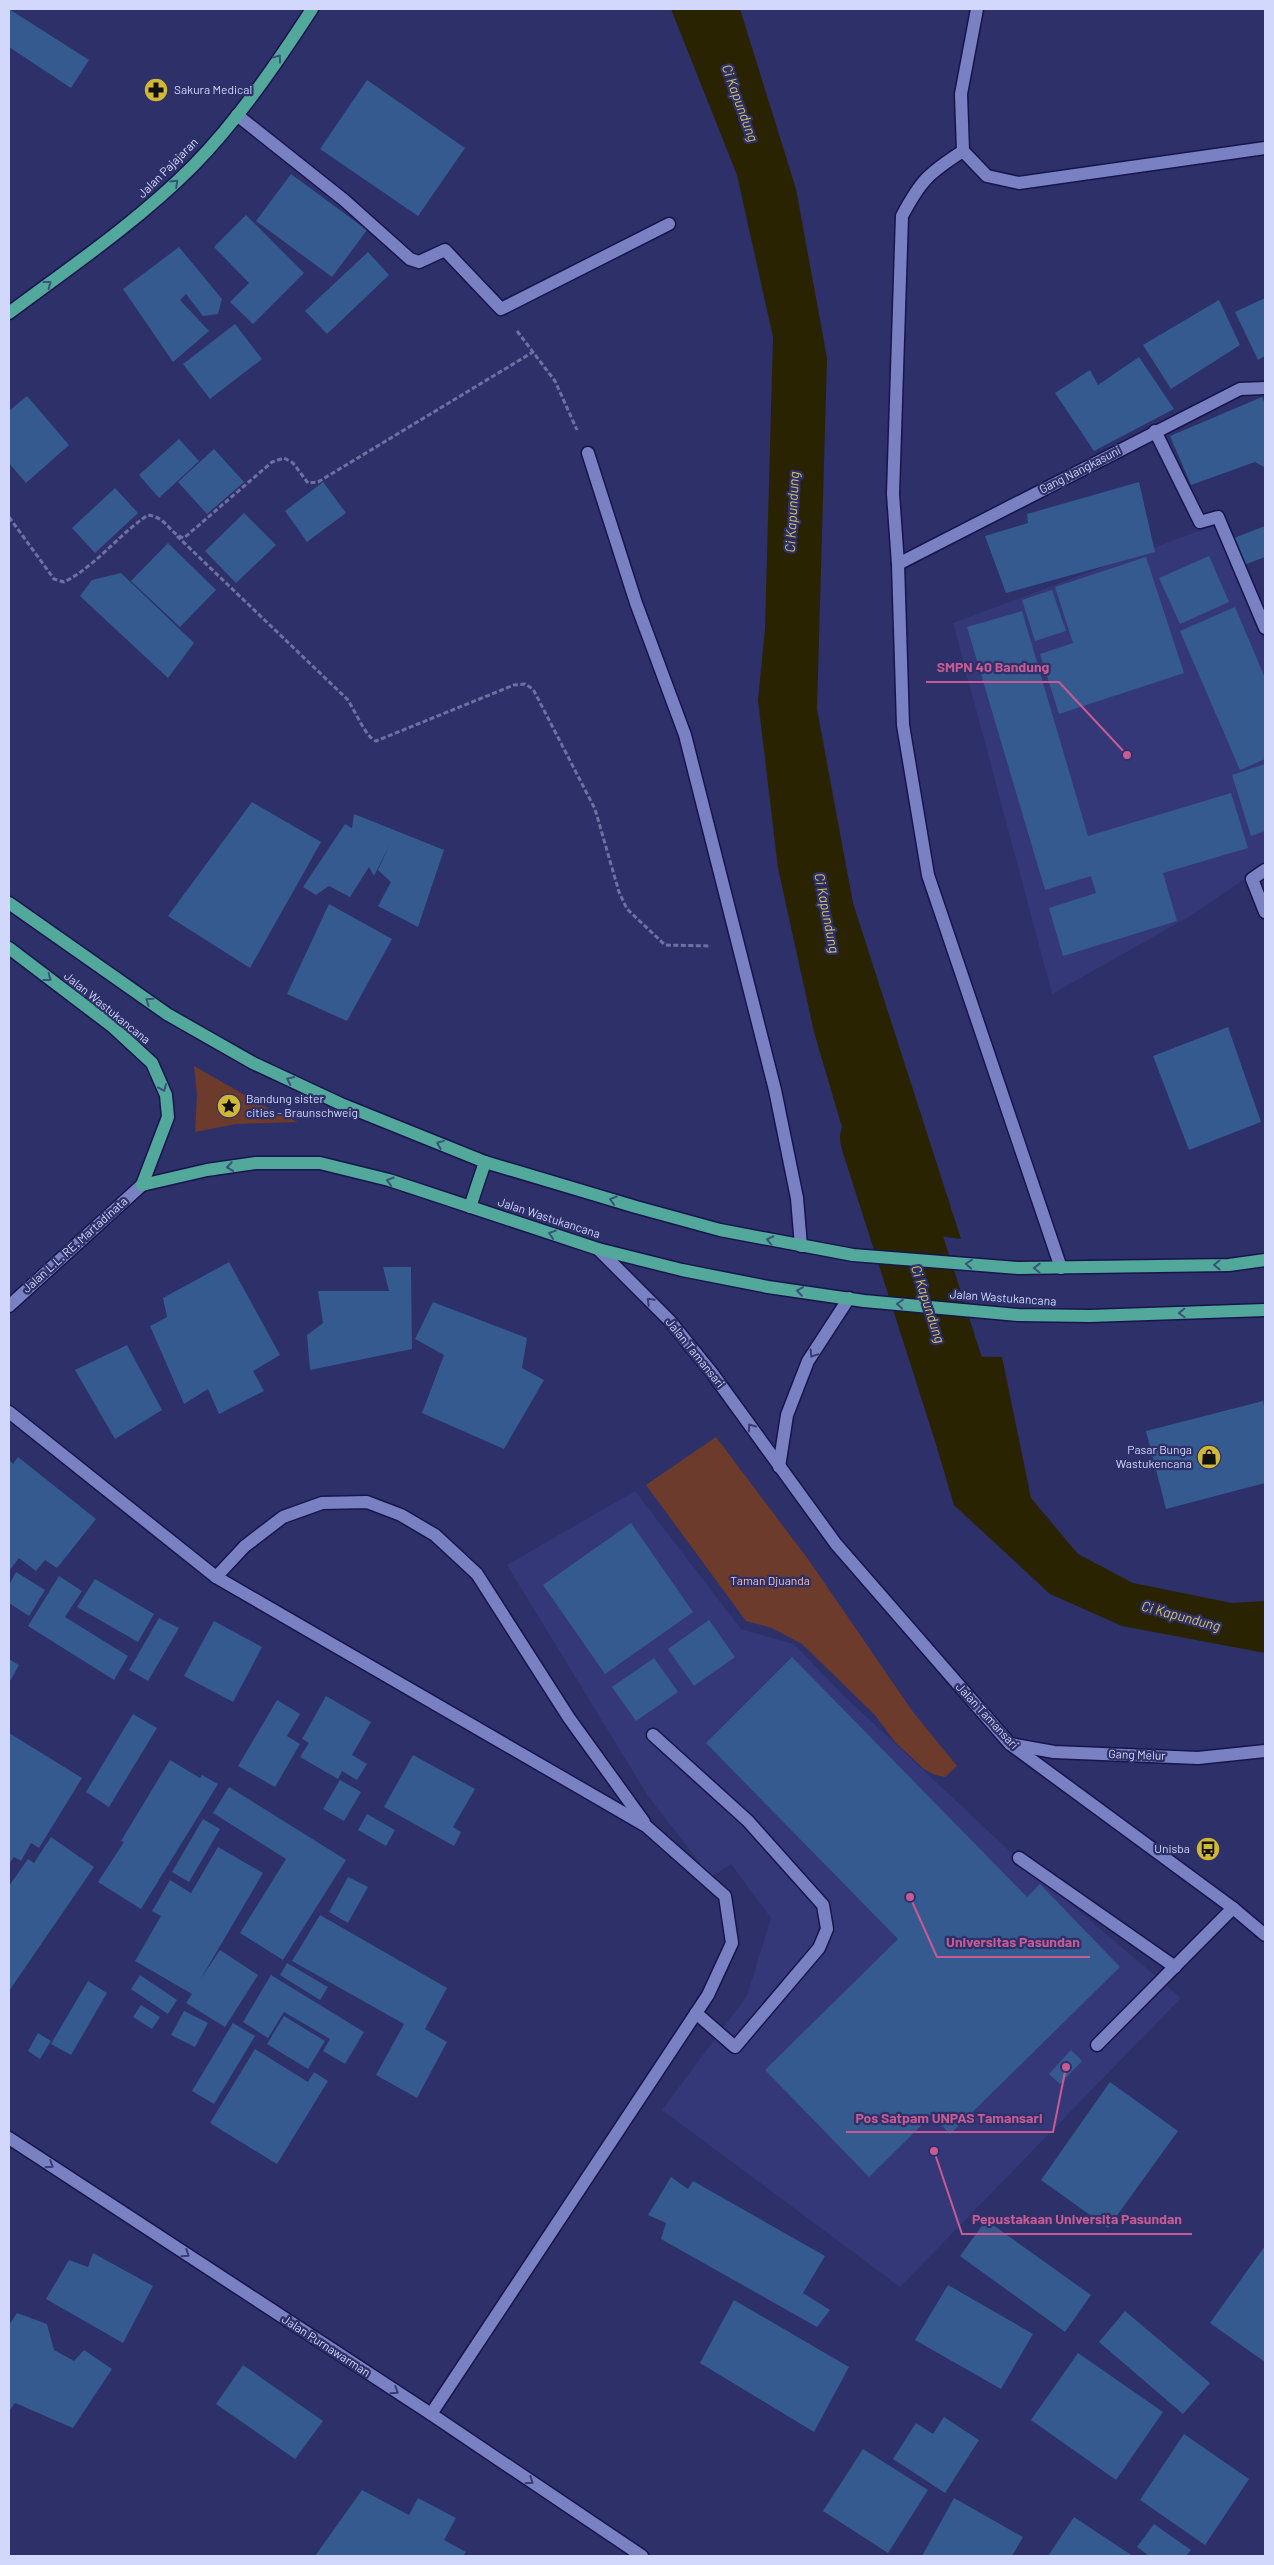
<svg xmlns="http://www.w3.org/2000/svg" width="1274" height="2565" viewBox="0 0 1274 2565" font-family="Barlow,sans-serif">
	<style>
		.built { fill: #353878 }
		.green { fill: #6c3b2c }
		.water { fill: #2a2301 }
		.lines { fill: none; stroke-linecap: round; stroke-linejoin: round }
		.river { stroke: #2a2301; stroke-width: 70 }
		.building { fill: #345a8f }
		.lane-casing { stroke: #17154c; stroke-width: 15 }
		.street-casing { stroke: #17154c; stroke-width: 15 }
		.secondary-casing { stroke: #17154c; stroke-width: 15 }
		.primary-casing { stroke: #17154c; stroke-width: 15 }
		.path { stroke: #6d71a2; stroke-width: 3; stroke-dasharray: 5 2.5; stroke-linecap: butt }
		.lane { stroke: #7981c2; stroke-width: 12 }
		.street { stroke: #7981c2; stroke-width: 12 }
		.secondary { stroke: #7981c2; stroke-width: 12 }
		.primary { stroke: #52a89a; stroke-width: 12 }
		.oneway { stroke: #385478 }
		.oneway2 { stroke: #383c76 }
		.labels { text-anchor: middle; stroke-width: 4.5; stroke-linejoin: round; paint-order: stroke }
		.poi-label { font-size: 12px; fill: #d2d8fb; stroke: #2d3069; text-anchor: start }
		.street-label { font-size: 12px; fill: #d2d8fb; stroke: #2d3069 }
		.park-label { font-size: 12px; fill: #f8bfae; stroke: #2d3069 }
		.water-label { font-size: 14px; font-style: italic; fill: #d4c064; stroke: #2d3069 }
		.leader { fill: none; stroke: #c85b93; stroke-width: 2 }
		.callout-dot { fill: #c85b93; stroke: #2d3069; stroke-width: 2 }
		.callout-label { font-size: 14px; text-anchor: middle; font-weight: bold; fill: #c85b93; stroke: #2d3069; stroke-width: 4.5; stroke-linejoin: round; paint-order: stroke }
	</style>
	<rect width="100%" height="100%" fill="#2d3069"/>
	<g class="built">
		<polygon points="1215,525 1265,644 1265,865 1192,915 1052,994 953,623"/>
		<polygon points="635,1491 741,1629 794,1644 841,1693 1016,1857 1181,1998 900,2287 662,2110 747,1996 771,1918 731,1864 711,1877 648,1796 507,1565"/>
	</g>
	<g class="green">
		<polygon points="194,1066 271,1110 298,1122 236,1124 195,1132 197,1095"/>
		<polygon points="716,1437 808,1559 913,1712 957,1766 945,1777 935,1775 924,1769 895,1742 875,1715 802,1644 772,1628 746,1621 646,1485"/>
	</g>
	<g class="water">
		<polygon points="671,9 740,9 796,189 827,358 817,709 853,903 961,1239 871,1226 814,1032 778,868 758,700 765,629 773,337 737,175"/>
		<polygon points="910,1356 1002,1357 1031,1498 1078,1554 1133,1583 1232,1603 1265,1601 1265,1653 1122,1626 1050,1594 954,1505"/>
	</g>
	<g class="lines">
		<polyline class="river" points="875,1138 974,1448"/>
	</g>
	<g class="building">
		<polygon points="9,9 89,60 71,88 9,47"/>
		<polygon points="367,80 465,148 418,216 320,149"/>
		<polygon points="291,174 367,230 332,277 256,221"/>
		<polygon points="246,215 304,273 253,324 230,302 249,283 214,247"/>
		<polygon points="179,247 222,299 218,314 203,316 186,294 180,300 209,331 173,362 123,289"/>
		<polygon points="368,252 389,275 327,334 305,311"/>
		<polygon points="1265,298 1265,356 1258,360 1235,312"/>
		<polygon points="1219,300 1240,345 1171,389 1143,345"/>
		<polygon points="235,324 262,359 210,399 183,364"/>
		<polygon points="1139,357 1174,409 1094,451 1055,393 1090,370 1098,385"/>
		<polygon points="27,396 69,445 26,483 9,463 9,411"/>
		<polygon points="1262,397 1265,404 1265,470 1264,467 1255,462 1191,485 1170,436"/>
		<polygon points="179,439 199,461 159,498 139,475"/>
		<polygon points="214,449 244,482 207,514 178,482"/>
		<polygon points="323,482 346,513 307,542 285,511"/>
		<polygon points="1139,482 1155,552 1006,593 985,536 1028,523 1027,514"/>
		<polygon points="115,488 138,513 95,553 72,528"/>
		<polygon points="244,513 276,545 236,583 205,551"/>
		<polygon points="1265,526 1265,557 1244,565 1234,538"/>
		<polygon points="168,543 216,590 180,627 131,581"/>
		<polygon points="1209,556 1229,602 1180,624 1159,578"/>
		<polygon points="1146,557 1184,673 1059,714 1040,654 1073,643 1055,587"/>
		<polygon points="121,573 194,643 168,678 80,596 92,580"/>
		<polygon points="1052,590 1066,631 1035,641 1022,600"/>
		<polygon points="1235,607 1265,678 1265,759 1240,770 1180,631"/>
		<polygon points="1022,611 1088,836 1231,793 1248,848 1163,873 1177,921 1063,956 1049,908 1096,893 1091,876 1045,890 967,627"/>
		<polygon points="1265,764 1265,831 1251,836 1232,775"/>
		<polygon points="252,802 321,842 250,968 168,916"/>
		<polygon points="354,814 444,850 418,927 378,906 391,882 378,870 390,844 374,876 369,867 350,897 329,886 316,895 303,887 345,824 352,828"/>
		<polygon points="329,904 392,939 347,1021 287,994"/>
		<polygon points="1228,1027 1261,1122 1189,1150 1153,1056"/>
		<polygon points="229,1262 280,1355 253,1371 264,1391 219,1414 208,1389 184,1404 150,1326 167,1317 163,1298"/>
		<polygon points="383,1267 411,1267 412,1349 310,1370 307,1335 323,1323 318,1291 389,1291"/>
		<polygon points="433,1302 527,1338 522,1368 544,1380 504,1449 422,1413 444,1355 415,1339"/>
		<polygon points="127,1345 162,1410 115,1439 75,1370"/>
		<polygon points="1263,1401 1265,1411 1265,1483 1166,1509 1146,1431"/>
		<polygon points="18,1457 96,1519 57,1568 45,1560 36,1571 19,1558 9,1571 9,1460 13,1464"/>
		<polygon points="631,1523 693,1612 605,1674 543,1585"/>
		<polygon points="16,1572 45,1590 29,1616 9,1603 9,1585"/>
		<polygon points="59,1576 82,1591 65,1617 128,1656 114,1680 28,1626"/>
		<polygon points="95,1579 154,1614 138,1642 77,1607"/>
		<polygon points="159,1618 179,1628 148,1681 129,1670"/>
		<polygon points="709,1620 735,1657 694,1686 668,1649"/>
		<polygon points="214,1621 262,1647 233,1702 184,1676"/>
		<polygon points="792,1657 1027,1897 1040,1884 1120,1967 950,2134 932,2115 869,2177 765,2070 898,1939 706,1743"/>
		<polygon points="654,1658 678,1692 636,1721 612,1687"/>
		<polygon points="9,1659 19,1665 9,1683"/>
		<polygon points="326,1696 371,1722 352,1755 367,1764 357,1780 342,1771 338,1779 300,1757 309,1743 302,1739"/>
		<polygon points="277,1700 300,1714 287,1736 300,1744 275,1787 238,1766"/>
		<polygon points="133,1714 157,1728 109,1807 86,1792"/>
		<polygon points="9,1733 82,1778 39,1848 31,1843 21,1861 14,1857 9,1864"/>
		<polygon points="413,1755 475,1789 453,1827 461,1832 454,1846 384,1807"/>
		<polygon points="170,1760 200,1778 202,1775 218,1784 141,1909 98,1882 124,1842 121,1841"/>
		<polygon points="340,1780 361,1792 344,1821 323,1809"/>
		<polygon points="229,1787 346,1860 283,1960 240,1933 286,1859 213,1813"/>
		<polygon points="367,1814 395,1830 386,1846 358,1830"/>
		<polygon points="203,1819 220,1829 189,1882 172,1872"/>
		<polygon points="51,1837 94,1867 9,1991 9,1886 28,1859 34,1863"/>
		<polygon points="218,1847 263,1873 200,1980 220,1950 258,1975 225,2027 186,2003 192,1994 135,1961 161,1916 152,1911 170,1880 191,1893"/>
		<polygon points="348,1877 368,1887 348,1923 329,1912"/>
		<polygon points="320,1915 447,1988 425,2029 447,2042 417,2098 376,2075 404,2024 292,1961"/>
		<polygon points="287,1963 328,1987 320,2000 280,1975"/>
		<polygon points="140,1975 177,2000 168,2014 131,1989"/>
		<polygon points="271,1975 364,2032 345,2064 323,2051 330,2039 284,2012 268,2038 243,2022"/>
		<polygon points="88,1981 107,1993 71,2055 51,2044"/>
		<polygon points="141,2005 160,2017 152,2029 133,2017"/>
		<polygon points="184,2011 208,2023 195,2047 171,2035"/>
		<polygon points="284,2016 325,2041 308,2069 267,2044"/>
		<polygon points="233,2023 255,2036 214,2104 192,2091"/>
		<polygon points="38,2033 51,2041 40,2059 28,2051"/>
		<polygon points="255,2049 308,2082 314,2072 328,2081 277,2164 210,2123"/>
		<polygon points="1071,2050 1082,2061 1060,2084 1049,2074"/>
		<polygon points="1110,2082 1178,2131 1108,2228 1041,2180"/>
		<polygon points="671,2177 688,2189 693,2181 825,2256 803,2293 830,2310 817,2327 661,2239 666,2223 648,2215"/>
		<polygon points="986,2220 1091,2295 1065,2332 960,2256"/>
		<polygon points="1265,2246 1265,2362 1210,2323"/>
		<polygon points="93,2253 153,2286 123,2343 46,2299 69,2260 88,2267"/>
		<polygon points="948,2285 1033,2334 1001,2389 915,2340"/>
		<polygon points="734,2300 849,2367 814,2432 700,2363"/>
		<polygon points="1125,2311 1210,2383 1183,2414 1099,2342"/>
		<polygon points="17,2313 47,2324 54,2350 74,2361 84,2350 112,2369 73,2428 15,2403 9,2411 9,2325"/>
		<polygon points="1078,2353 1163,2412 1116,2480 1031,2420"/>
		<polygon points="243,2365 323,2421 295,2459 216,2404"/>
		<polygon points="944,2417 979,2440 945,2493 893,2459 916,2423 933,2434"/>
		<polygon points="1184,2434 1249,2479 1205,2545 1140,2500"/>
		<polygon points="863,2449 928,2490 888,2553 823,2511"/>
		<polygon points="362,2490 409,2515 418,2498 456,2518 444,2540 466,2552 463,2556 315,2556"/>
		<polygon points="954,2498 1023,2537 1012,2556 922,2556"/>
		<polygon points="1074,2517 1098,2533 1133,2556 1048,2556"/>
		<polygon points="1154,2524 1191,2550 1186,2556 1149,2556 1137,2547"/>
	</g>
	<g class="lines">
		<g class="lane-casing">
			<g id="lane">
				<polyline points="1155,431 1200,522 1218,517 1265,628"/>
				<polyline points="1265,870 1252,879 1265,912"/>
				<polyline points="653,1735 748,1821 823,1905 827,1929 819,1948 735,2047 696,2013"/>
				<polyline points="1019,1858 1175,1967"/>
				<polyline points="1097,2045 1233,1908"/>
			</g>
		</g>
		<g class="street-casing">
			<g id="street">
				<polyline points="977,9 961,94 963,151 987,176 1019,183 1265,148"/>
				<polyline points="237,115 344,200 410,259 419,262 445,250 501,309 669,224"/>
				<path d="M963,151c-34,22 -42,29 -61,65l-9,278 5,70 5,161 25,150 133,393"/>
				<polyline points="588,453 636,603 685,735 775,1090 797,1198 801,1246"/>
				<polyline points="898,564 1240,389 1265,388"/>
				<polyline points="9,1412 216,1577 646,1826 725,1896 732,1943 708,1995 431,2414"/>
				<polyline points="216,1577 245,1546 283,1517 322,1503 367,1502 401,1515 435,1535 477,1574 569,1718 644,1822"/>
				<polyline points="1010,1744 1054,1752 1198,1758 1265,1751"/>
			</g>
		</g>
		<g class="secondary-casing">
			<g id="secondary">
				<polyline points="598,1249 670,1321 712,1373 836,1544 1010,1744 1233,1908 1265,1935"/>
				<polyline points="9,1306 142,1185"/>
				<polyline points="779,1467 787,1415 808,1361 849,1298"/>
				<polyline points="9,2138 431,2414 642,2556"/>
			</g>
		</g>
		<g class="primary-casing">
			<g id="primary">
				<path d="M9,313c63,-47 128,-91 184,-147 45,-46 84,-103 119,-157"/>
				<polyline points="9,903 167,1014 253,1063 341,1104 485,1162 636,1207 720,1230 853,1255 1018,1268 1229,1265 1265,1260"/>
				<polyline points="9,948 113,1027 152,1063 166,1095 168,1117 142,1185"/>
				<polyline points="142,1185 207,1170 256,1163 320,1163 389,1180 598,1249 682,1270 768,1287 864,1301 1018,1315 1090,1316 1265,1310"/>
				<polyline points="470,1207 485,1162"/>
			</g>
		</g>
		<g class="path">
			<polyline points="517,331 555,381 577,430"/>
			<path d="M9,517l45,62 10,3c32,-16 54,-47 84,-67 20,3 20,18 36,23l88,-76 12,-4 9,5 15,20 10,-1 215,-130"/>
			<path d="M177,536l170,163c8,11 19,39 29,42l138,-56 11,-1 8,5 62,120 24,83 8,17 38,36 46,1"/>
		</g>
		<use href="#lane" class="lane"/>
		<use href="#street" class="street"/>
		<use href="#secondary" class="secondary"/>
		<use href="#primary" class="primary"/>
	</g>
	<defs><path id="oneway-chevron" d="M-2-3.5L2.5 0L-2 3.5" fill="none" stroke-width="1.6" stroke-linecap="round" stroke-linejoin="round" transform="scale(1.25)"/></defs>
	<g class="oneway">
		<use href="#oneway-chevron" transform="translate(278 58) rotate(-54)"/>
		<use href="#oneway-chevron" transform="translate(175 183) rotate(-43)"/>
		<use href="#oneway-chevron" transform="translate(48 284) rotate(-37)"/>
		<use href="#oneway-chevron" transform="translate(48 978) rotate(37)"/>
		<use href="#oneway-chevron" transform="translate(149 1001) rotate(-146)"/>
		<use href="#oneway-chevron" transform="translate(290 1080) rotate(-155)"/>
		<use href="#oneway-chevron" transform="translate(163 1088) rotate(67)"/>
		<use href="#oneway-chevron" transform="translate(440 1144) rotate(-158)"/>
		<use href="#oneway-chevron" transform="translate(230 1167) rotate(171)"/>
		<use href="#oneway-chevron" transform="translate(390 1181) rotate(-163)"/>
		<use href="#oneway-chevron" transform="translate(613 1200) rotate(-163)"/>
		<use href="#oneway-chevron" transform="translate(552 1234) rotate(-162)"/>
		<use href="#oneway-chevron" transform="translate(770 1240) rotate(-168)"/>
		<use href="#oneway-chevron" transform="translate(969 1264) rotate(-175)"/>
		<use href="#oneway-chevron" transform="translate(1217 1265) rotate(179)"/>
		<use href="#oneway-chevron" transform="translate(1037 1268) rotate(-179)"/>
		<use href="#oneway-chevron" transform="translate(800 1291) rotate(-172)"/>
		<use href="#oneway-chevron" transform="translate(900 1304) rotate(-175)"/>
		<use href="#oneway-chevron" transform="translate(1182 1313) rotate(178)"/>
	</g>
	<g class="oneway2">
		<use href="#oneway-chevron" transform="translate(650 1301) rotate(-135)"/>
		<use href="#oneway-chevron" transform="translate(813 1354) rotate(122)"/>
		<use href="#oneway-chevron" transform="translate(751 1427) rotate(-125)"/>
		<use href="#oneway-chevron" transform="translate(50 2165) rotate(33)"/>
		<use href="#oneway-chevron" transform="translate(186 2254) rotate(33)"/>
		<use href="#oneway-chevron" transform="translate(395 2391) rotate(33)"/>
		<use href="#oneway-chevron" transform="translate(530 2481) rotate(34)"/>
	</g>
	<defs>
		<g id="pharmacy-disc" transform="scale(1.25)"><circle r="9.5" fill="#d1b736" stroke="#2d3069"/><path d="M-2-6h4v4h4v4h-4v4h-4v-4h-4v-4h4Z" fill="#111"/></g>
		<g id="sight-disc" transform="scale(1.25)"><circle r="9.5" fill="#d1b736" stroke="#2d3069"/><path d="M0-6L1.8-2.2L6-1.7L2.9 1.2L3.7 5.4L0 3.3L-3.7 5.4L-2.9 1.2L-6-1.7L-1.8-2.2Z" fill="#111"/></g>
		<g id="shop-disc" transform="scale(1.25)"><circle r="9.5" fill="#d1b736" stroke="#2d3069"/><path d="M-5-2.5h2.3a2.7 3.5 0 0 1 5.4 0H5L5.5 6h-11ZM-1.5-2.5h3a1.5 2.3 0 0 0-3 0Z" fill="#111"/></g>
		<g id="bus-disc" transform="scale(1.25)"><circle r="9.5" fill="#d1b736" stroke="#2d3069"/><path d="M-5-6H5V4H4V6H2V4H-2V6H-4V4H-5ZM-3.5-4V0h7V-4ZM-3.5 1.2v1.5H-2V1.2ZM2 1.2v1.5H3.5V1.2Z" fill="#111"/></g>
	</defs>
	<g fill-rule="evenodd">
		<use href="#pharmacy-disc" x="156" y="90"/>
		<use href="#sight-disc" x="229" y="1106"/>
		<use href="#shop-disc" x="1209" y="1457"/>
		<use href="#bus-disc" x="1208" y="1849"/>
	</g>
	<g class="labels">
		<g class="poi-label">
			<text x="174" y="94">Sakura Medical</text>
			<text x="246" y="1103">Bandung sister<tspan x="246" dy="14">cities - Braunschweig</tspan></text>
			<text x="1192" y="1454" text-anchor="end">Pasar Bunga<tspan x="1192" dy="14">Wastukencana</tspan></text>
			<text x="1190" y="1853" text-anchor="end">Unisba</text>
		</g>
		<g class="street-label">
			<text transform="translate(168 168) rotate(-45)" y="4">Jalan Pajajaran</text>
			<text transform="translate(1080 470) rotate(-27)" y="4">Gang Nangkasuni</text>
			<text transform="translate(107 1008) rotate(39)" y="4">Jalan Wastukancana</text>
			<text transform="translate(549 1218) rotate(18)" y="4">Jalan Wastukancana</text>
			<text transform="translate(75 1245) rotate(-42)" y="4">Jalan L.L. RE. Martadinata</text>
			<text transform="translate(1003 1298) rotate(4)" y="4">Jalan Wastukancana</text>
			<text transform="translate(695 1353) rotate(51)" y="4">Jalan Tamansari</text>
			<text transform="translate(987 1716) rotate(47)" y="4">Jalan Tamansari</text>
			<text transform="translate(1137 1755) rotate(2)" y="4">Gang Melur</text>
			<text transform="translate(326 2346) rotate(33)" y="4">Jalan Purnawarman</text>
		</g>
		<g class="park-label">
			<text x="770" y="1585">Taman Djuanda</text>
		</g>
		<g class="water-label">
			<text transform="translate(740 103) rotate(70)" y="5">Ci Kapundung</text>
			<text transform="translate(792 512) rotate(-87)" y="5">Ci Kapundung</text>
			<text transform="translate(827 913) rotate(79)" y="5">Ci Kapundung</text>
			<text transform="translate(928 1304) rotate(72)" y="5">Ci Kapundung</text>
			<text transform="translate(1181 1616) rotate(15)" y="5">Ci Kapundung</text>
		</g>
	</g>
	<path class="leader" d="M1127 755L1059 682H926M910 1897L937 1957H1090M1066 2067L1053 2132H846M934 2151L962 2234H1192"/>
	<g class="callout-dot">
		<circle cx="1127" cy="755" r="5"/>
		<circle cx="910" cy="1897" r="5"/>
		<circle cx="1066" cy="2067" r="5"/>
		<circle cx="934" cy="2151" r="5"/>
	</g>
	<g class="callout-label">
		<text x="993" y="672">SMPN 40 Bandung</text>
		<text x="1013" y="1947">Universitas Pasundan</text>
		<text x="949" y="2123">Pos Satpam UNPAS Tamansari</text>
		<text x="1077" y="2224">Pepustakaan Universita Pasundan</text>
	</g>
	<rect width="1274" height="2565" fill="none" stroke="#d2d8fb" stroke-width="20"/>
</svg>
